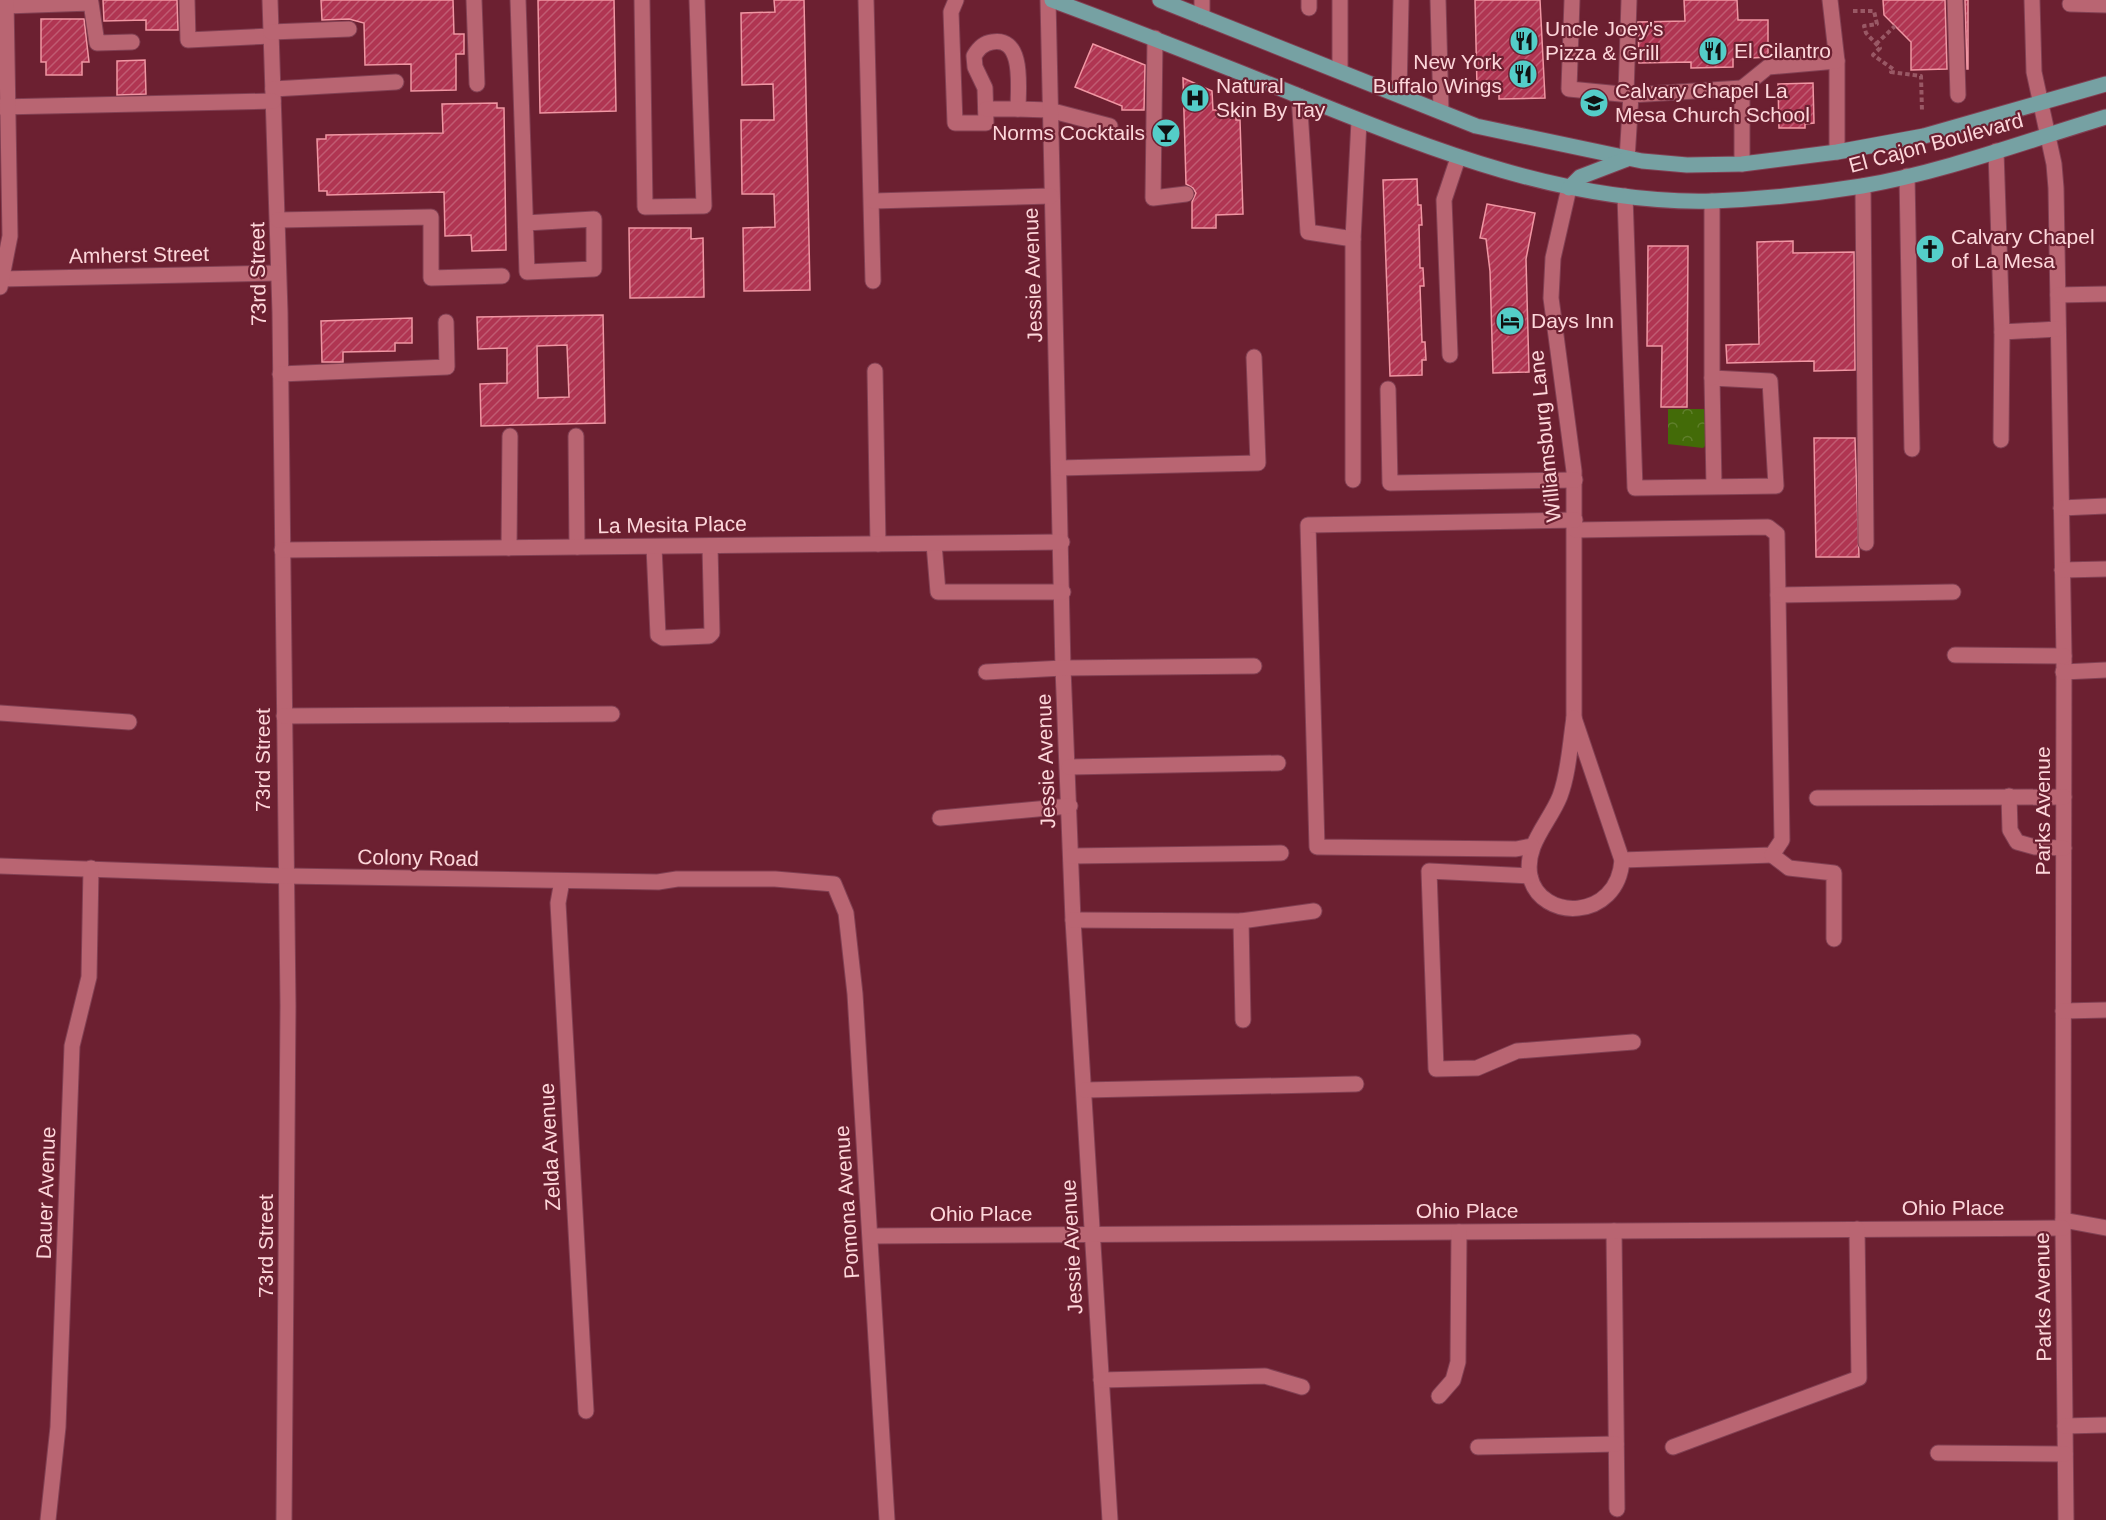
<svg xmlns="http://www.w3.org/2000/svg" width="2106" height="1520" viewBox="0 0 2106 1520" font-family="Helvetica,sans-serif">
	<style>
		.park { fill: url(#park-crowns) }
		.building { fill: url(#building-hatch); stroke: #f096a3; stroke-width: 1.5; fill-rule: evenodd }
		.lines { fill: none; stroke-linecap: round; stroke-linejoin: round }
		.minor-casing { stroke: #824053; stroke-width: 17 }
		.major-casing { stroke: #824053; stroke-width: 17 }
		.path { stroke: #995865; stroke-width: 4; stroke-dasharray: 4.5 3; stroke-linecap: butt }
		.minor { stroke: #b96572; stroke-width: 15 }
		.major { stroke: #76a1a3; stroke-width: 15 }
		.labels { text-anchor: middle; stroke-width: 4.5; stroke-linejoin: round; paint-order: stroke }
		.poi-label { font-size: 21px; fill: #fdd6da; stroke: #6c2031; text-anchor: start }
		.street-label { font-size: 21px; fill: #fdd6da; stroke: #6c2031 }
	</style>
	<defs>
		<pattern id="park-crowns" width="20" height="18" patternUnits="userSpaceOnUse" patternTransform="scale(1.5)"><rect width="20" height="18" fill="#436b08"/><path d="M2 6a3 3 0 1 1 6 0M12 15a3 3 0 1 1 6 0" fill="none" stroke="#5f7f2b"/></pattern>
		<pattern id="building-hatch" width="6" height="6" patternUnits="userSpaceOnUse" patternTransform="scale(1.5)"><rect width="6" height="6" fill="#b03552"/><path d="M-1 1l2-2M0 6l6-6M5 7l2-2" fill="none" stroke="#c05b72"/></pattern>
	</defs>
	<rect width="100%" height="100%" fill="#6c2031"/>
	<polygon class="park" points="1668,409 1706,409 1706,445 1703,448 1668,444"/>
	<g class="building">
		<polygon points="103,0 177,0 178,30 146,30 146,20 104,21"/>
		<polygon points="321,0 453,0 454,34 464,34 464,54 456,54 456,90 411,91 411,64 365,65 364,23 349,19 322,20"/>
		<polygon points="538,0 614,0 616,111 540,113"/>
		<polygon points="774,0 804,0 810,290 744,291 743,228 775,227 774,194 742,194 741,120 774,120 773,84 742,85 741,13 775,12"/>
		<polygon points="1475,0 1540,0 1545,98 1499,99 1499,86 1477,87"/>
		<polygon points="1684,0 1737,0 1738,20 1768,20 1768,57 1733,59 1733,67 1691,68 1691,62 1639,63 1638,22 1685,21"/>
		<polygon points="1883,0 1945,0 1947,69 1911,70 1911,42 1884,15"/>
		<polygon points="1965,0 1968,0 1968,69 1967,69"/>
		<polygon points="41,19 84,19 89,62 82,62 82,75 46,75 46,62 41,62"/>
		<polygon points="1093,44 1145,65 1144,110 1122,110 1122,106 1075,87"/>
		<polygon points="145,60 146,94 117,95 117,61"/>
		<polygon points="1183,78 1212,91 1213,110 1236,110 1236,120 1240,120 1243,214 1216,215 1216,228 1192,228 1192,202 1196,193 1193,188 1186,184"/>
		<polygon points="1813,83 1814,123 1805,124 1805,128 1779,128 1778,84"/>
		<polygon points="497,103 497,108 504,108 506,250 472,251 471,235 445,236 444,192 327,195 327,191 319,191 317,139 326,139 326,135 443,133 442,104"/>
		<polygon points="1417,179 1418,205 1421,205 1422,225 1419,225 1420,268 1423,268 1424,286 1420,286 1422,342 1425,342 1426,360 1422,360 1422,375 1390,376 1383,180"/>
		<polygon points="1487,204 1535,213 1526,259 1529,372 1493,373 1490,271 1486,239 1480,238"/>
		<polygon points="629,228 691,228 691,239 703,238 704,297 630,298"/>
		<polygon points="1793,241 1793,253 1854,252 1855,370 1814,371 1814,361 1727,363 1726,345 1759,344 1757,242"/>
		<polygon points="1648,246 1688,246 1687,407 1661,407 1662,346 1647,346"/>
		<path d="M603,315l2,108 -124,3 -1,-42 27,-1v-35l-29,1 -1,-32zM567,345l2,52 -31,1 -1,-52z"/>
		<polygon points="412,318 412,343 395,343 395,351 343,352 343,362 322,362 321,321"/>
		<polygon points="1814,438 1855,438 1859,557 1816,557"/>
	</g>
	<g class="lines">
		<g class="minor-casing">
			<g id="minor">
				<polyline points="187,0 188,40 271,36"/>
				<polyline points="270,0 280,312 288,1006 284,1520"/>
				<polyline points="474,0 477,84"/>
				<polyline points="518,0 527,272 594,269 594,219 526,223"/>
				<polyline points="642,0 645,207 704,206 697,0"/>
				<polyline points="866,0 873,281"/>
				<path d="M956,0l-5,12 4,111h31l-1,-35 -10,-21 -1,-11c4,-7 10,-13 18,-14 33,-6 26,47 26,67l31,1 61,16"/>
				<polyline points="1048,0 1063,668 1073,920 1110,1520"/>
				<polyline points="1309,0 1309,8"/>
				<polyline points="1340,0 1340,70"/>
				<polyline points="1438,0 1441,111"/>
				<polyline points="1572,0 1569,89 1631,95"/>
				<polyline points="1830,0 1837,61 1837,152"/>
				<polyline points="1955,0 1958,95"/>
				<polyline points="2032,0 2034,72 2054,164 2056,188 2064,656 2063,1228 2066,1520"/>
				<polyline points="2070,4 2106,5"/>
				<polyline points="6,6 91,3 97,43 132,42"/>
				<polyline points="1202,17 1202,0"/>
				<polyline points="271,32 349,29"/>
				<polyline points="1155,38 1153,198 1186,194"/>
				<polyline points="273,89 396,82"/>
				<polyline points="1399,94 1401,0"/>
				<polyline points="1626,94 1629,0"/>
				<polyline points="1299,96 1308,232 1353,239 1359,121"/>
				<polyline points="0,107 273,101"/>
				<polyline points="986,109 1018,109"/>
				<polyline points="1996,151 2002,332 2058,329"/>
				<polyline points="1627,159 1631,95 1742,88"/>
				<polyline points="1742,164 1742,88 1768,67 1837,61"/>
				<polyline points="1907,176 1912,449"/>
				<polyline points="1863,186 1866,543"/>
				<polyline points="1569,188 1553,258 1551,298 1574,471 1574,718"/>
				<polyline points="1625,196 1635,488 1776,486 1770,381 1712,378 1714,487"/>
				<polyline points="873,201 1051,196"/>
				<polyline points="278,220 431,217 431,278 502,276"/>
				<polyline points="1353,239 1353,480"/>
				<polyline points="0,279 278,273"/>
				<polyline points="0,287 10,236 6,0"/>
				<polyline points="2058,295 2106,294"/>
				<polyline points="1450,355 1444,200 1458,158"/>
				<polyline points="875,371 878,544"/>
				<polyline points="280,374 447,367 446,322"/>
				<polyline points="1712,378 1712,201"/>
				<polyline points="1388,389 1390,483 1575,480"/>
				<polyline points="576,436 577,547"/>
				<polyline points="2001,440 2002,332"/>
				<polyline points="1059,468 1258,463 1254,357"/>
				<polyline points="2061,508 2106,506"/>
				<polyline points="1576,530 1768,527 1777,534 1782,840 1772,855 1622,860"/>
				<polyline points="934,544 938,592 1063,592"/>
				<polyline points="654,547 658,635 663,638 709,636 712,633 710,546"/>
				<polyline points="509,548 510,436"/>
				<polyline points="282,550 1062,542"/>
				<polyline points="2062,570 2106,569"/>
				<polyline points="1778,595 1953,592"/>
				<polyline points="1955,655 2064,656"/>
				<polyline points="986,672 1063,668 1254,666"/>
				<polyline points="2063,672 2106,670"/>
				<polyline points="0,713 129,722"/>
				<polyline points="284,716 612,714"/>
				<path d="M1574,718l48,142c-4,61 -82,62 -92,16 -6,-31 20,-54 30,-80 9,-24 10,-53 14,-78z"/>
				<polyline points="1069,767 1278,763"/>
				<polyline points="2009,796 2010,830 2017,842 2035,847 2064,848"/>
				<polyline points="1817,798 2064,797"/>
				<polyline points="940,818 1070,806"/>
				<polyline points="1532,846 1516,849 1317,847 1308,525 1575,520"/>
				<polyline points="1772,855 1789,868 1834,873 1834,939"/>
				<polyline points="1071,856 1281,853"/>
				<polyline points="0,866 285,876 658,882 677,879 775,879 834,884 846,913 855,994 887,1520"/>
				<polyline points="1530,876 1429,871 1436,1069 1477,1068 1517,1051 1633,1042"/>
				<polyline points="562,881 558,903 586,1411"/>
				<polyline points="1073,920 1241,921 1243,1020"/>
				<polyline points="1241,921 1314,911"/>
				<polyline points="2063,1011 2106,1010"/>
				<polyline points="1085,1090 1356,1084"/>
				<polyline points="2063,1220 2106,1228"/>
				<polyline points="1614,1231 1617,1509"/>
				<polyline points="871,1236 2063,1228"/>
				<polyline points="1101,1380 1265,1376 1302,1387"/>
				<polyline points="1439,1396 1453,1380 1458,1362 1459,1232"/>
				<polyline points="2065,1426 2106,1425"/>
				<polyline points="1478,1447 1616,1444"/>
				<polyline points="1673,1447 1859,1378 1857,1229"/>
				<polyline points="1938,1453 2065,1454"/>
				<polyline points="48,1520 58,1427 72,1046 89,977 91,868"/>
			</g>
		</g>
		<g class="major-casing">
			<g id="major">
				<path d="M1052,0c81,30 162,62 242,94 134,54 272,111 419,107 50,-2 100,-7 149,-15 82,-14 164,-45 244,-69"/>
				<polyline points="1160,0 1476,126 1642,161 1687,165 1742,164 1837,152 1924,136 2106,84"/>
				<polyline points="1569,188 1580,177 1627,159"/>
			</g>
		</g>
		<g class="path">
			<polyline points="1853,11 1874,11 1877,24 1864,26 1866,33 1880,48 1873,55 1893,69 1891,72 1921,76 1922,112"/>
			<polyline points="1876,44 1895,26"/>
		</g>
		<use href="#minor" class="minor"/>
		<use href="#major" class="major"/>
	</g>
	<defs>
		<g id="restaurant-disc" transform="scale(1.5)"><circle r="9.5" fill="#54cdc8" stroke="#6c2031"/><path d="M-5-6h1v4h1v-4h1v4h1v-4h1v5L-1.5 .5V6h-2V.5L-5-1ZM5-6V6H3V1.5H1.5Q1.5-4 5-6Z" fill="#111"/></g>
		<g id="hospital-disc" transform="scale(1.5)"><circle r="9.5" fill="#54cdc8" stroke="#6c2031"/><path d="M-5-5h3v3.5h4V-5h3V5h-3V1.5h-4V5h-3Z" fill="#111"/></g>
		<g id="school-disc" transform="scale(1.5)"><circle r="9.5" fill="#54cdc8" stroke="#6c2031"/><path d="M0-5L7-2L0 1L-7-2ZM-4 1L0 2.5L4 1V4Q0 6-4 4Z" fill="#111"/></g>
		<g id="bar-disc" transform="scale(1.5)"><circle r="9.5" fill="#54cdc8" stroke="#6c2031"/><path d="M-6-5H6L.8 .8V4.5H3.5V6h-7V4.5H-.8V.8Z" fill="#111"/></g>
		<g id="church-disc" transform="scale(1.5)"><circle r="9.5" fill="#54cdc8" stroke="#6c2031"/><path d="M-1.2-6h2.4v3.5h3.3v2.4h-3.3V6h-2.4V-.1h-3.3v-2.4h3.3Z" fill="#111"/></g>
		<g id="hotel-disc" transform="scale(1.5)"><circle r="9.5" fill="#54cdc8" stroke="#6c2031"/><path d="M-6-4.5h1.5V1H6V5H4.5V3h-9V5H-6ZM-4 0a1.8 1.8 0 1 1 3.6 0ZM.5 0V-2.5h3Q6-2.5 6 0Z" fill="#111"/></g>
	</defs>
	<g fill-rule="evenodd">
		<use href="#restaurant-disc" x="1524" y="41"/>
		<use href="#restaurant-disc" x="1713" y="51"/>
		<use href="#restaurant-disc" x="1523" y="74"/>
		<use href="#hospital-disc" x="1195" y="98"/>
		<use href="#school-disc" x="1594" y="103"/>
		<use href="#bar-disc" x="1166" y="133"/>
		<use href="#church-disc" x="1930" y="249"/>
		<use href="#hotel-disc" x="1510" y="321"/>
	</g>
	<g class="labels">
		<g class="poi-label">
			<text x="1545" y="36">Uncle Joey's<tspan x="1545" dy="24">Pizza &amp; Grill</tspan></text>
			<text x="1734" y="58">El Cilantro</text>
			<text x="1502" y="69" text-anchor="end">New York<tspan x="1502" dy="24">Buffalo Wings</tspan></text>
			<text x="1216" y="93">Natural<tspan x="1216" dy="24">Skin By Tay</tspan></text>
			<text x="1615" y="98">Calvary Chapel La<tspan x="1615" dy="24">Mesa Church School</tspan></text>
			<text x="1145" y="140" text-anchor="end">Norms Cocktails</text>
			<text x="1951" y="244">Calvary Chapel<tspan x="1951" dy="24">of La Mesa</tspan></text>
			<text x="1531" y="328">Days Inn</text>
		</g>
		<g class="street-label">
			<text transform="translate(1936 143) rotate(-15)" y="7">El Cajon Boulevard</text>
			<text transform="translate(139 255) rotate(-1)" y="7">Amherst Street</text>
			<text transform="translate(258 274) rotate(-91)" y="7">73rd Street</text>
			<text transform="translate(1033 275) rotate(-92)" y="7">Jessie Avenue</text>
			<text transform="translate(1545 436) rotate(-96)" y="7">Williamsburg Lane</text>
			<text transform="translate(672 525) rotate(-1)" y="7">La Mesita Place</text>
			<text transform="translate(263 760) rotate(-90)" y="7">73rd Street</text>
			<text transform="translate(1046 761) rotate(-92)" y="7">Jessie Avenue</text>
			<text transform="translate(2043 811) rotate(-90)" y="7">Parks Avenue</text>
			<text transform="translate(418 858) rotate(1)" y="7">Colony Road</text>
			<text transform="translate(550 1147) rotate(-93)" y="7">Zelda Avenue</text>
			<text transform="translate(46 1193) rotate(-88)" y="7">Dauer Avenue</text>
			<text transform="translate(847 1202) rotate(-94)" y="7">Pomona Avenue</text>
			<text x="1953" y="1215">Ohio Place</text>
			<text x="1467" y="1218">Ohio Place</text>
			<text x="981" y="1221">Ohio Place</text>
			<text transform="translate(266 1246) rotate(-90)" y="7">73rd Street</text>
			<text transform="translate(1072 1247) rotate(-93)" y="7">Jessie Avenue</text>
			<text transform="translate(2043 1297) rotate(-91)" y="7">Parks Avenue</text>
		</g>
	</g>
</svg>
